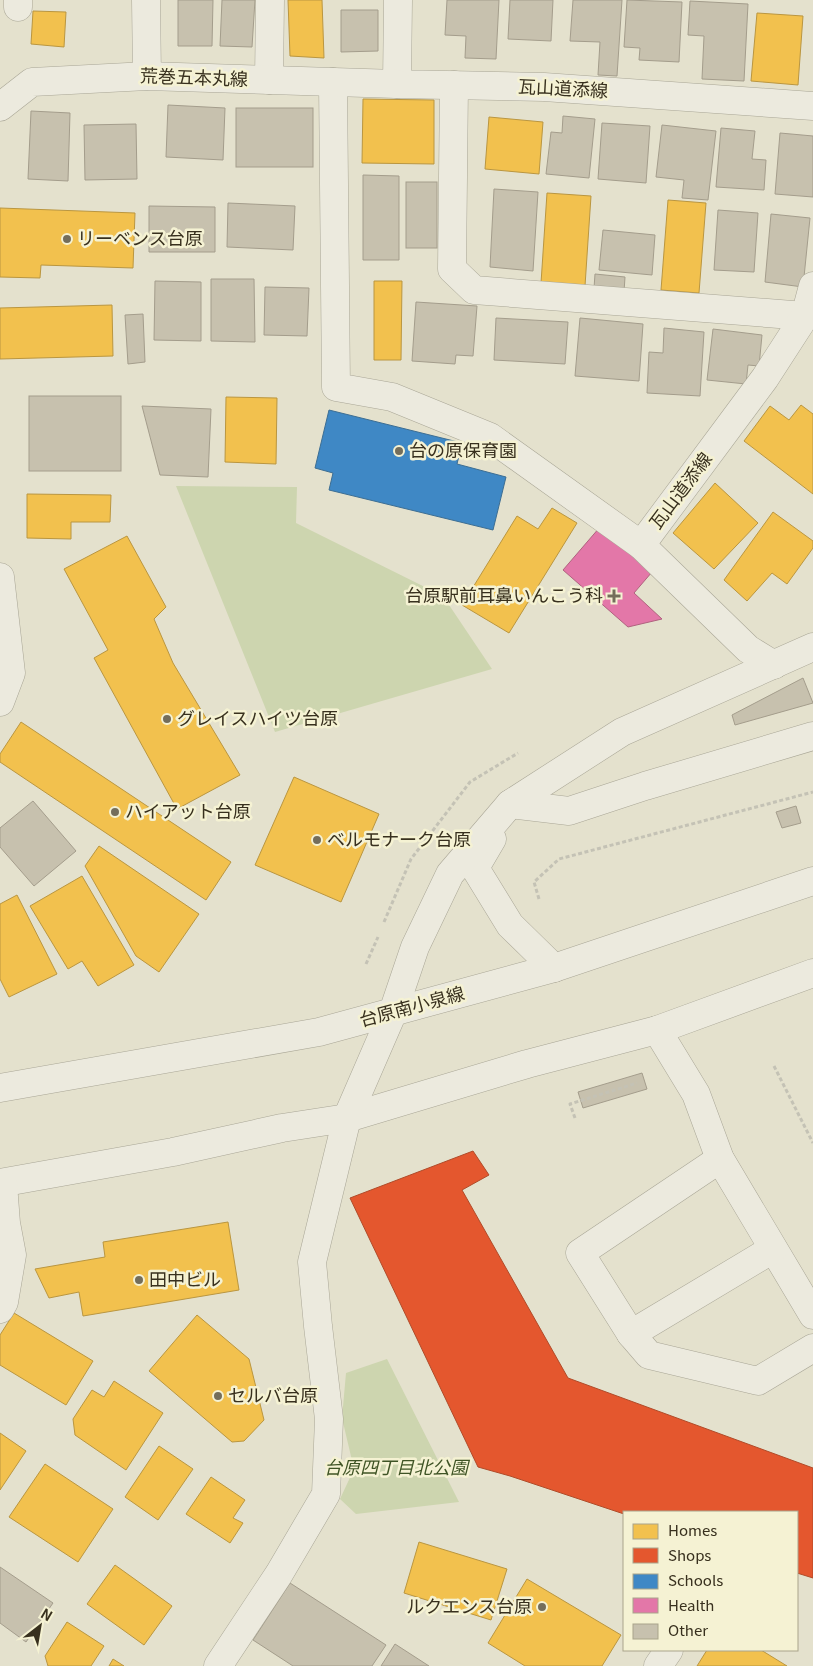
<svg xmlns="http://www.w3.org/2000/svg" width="813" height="1666" viewBox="0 0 813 1666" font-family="Georgia,'Noto Sans JP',serif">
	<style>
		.green { fill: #cdd5af }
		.homes { fill: #f2c14e; stroke: #ba9640 }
		.shops { fill: #e4572e; stroke: #b04b29 }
		.schools { fill: #3f88c5; stroke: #3d6e93 }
		.health { fill: #e377a8; stroke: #b0627f }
		.building { fill: #c7c1ae; stroke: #a49d8c }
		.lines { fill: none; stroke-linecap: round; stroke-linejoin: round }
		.minor-casing { stroke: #a9a696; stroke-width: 29 }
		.path { stroke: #c4c2b5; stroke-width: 3; stroke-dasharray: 4 2.5; stroke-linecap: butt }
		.minor { stroke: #eceade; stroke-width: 28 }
		.poi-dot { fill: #746e5b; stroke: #f5f2d3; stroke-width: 2 }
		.labels { text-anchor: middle; stroke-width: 5; stroke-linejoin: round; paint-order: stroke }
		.street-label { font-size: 18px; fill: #38301e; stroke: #f5f2d3 }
		.poi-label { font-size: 18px; fill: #38301e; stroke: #f5f2d3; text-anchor: start }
		.park-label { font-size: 18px; font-style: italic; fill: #3f5425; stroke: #f5f2d3 }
	</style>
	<rect width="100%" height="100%" fill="#e4e1cd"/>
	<g class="green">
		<polygon points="176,486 297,487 296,523 443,596 492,669 275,732"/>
		<polygon points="387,1359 459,1502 356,1514 340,1499 354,1469 342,1418 346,1373"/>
	</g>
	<g class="homes">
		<polygon points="288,0 322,0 324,58 290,56"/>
		<polygon points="33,11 66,12 64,47 31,44"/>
		<polygon points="757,13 803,16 798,85 751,81"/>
		<polygon points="363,99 434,100 434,164 362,163"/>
		<polygon points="489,117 543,122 539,174 485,169"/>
		<polygon points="547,193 591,196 585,286 541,283"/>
		<polygon points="668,200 706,203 699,293 661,290"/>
		<polygon points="0,208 135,213 133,268 41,265 40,278 0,277"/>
		<polygon points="374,281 402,281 401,360 374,360"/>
		<polygon points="112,305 113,356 0,359 0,308"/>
		<polygon points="226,397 277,398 276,464 225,462"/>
		<polygon points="801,405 813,414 813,494 744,441 770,406 789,420"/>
		<polygon points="715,483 758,523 714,569 673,533"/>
		<polygon points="27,494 111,495 110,522 71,522 71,539 27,538"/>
		<polygon points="552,508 577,523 509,633 462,605 517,516 538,529"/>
		<polygon points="773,512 813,541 813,548 787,584 772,573 747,601 724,580"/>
		<polygon points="127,536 166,607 154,619 173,663 240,775 177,809 94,658 108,650 64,569"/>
		<polygon points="21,722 231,862 206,900 0,762 0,754"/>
		<polygon points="294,777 379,814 341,902 255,865"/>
		<polygon points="99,846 199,914 159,972 136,956 85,866"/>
		<polygon points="82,876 134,965 98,986 82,961 68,969 30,906"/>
		<polygon points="17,895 57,974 9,997 0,979 0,904"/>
		<polygon points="228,1222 239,1290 83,1316 79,1292 49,1298 35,1269 105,1257 103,1242"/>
		<polygon points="14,1313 93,1361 66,1405 0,1365 0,1335"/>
		<polygon points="197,1315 249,1359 264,1420 244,1441 232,1442 149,1371"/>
		<polygon points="114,1381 163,1413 126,1470 75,1435 73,1419 92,1390 104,1397"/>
		<polygon points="0,1433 26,1451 0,1490"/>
		<polygon points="159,1446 193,1469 158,1520 125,1497"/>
		<polygon points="45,1464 113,1509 78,1562 9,1517"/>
		<polygon points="211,1477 245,1500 233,1518 243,1523 230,1543 186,1514"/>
		<polygon points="419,1542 507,1569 491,1620 404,1593"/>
		<polygon points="115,1565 172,1606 144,1645 87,1604"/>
		<polygon points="527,1579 621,1635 602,1666 525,1666 488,1643"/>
		<polygon points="67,1622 104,1646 91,1666 48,1666 45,1656"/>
		<polygon points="707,1650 761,1650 787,1666 697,1666"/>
		<polygon points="113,1659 124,1666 109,1666"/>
	</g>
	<polygon class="shops" points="473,1151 489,1175 462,1190 568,1378 813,1468 813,1578 797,1573 797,1512 624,1512 624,1514 510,1476 478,1467 350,1198"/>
	<polygon class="schools" points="329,410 462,443 457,464 506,477 493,530 329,490 333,473 315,468"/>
	<polygon class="health" points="600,527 652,572 634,593 662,619 628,627 563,570"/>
	<g class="building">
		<polygon points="178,0 213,0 212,46 178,46"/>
		<polygon points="222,0 255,0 252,47 220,46"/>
		<polygon points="447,0 499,0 496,59 465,58 466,36 445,35"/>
		<polygon points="510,0 553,0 551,41 508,39"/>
		<polygon points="573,0 622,0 617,76 598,75 600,42 570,41"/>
		<polygon points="627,0 682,2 679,62 639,60 640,48 624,47"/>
		<polygon points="690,1 748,4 744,81 702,79 704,36 688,35"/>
		<polygon points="341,10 378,10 378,51 341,52"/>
		<polygon points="168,105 225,108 223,160 166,157"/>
		<rect x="236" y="108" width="77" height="59"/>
		<polygon points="31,111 70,113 68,181 28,179"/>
		<polygon points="563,116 595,119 589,178 546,174 551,132 562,133"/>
		<polygon points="602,123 650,126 646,183 598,179"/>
		<polygon points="136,124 137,179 85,180 84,125"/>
		<polygon points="662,125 716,131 708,200 682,198 684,180 656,177"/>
		<polygon points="721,128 755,131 752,159 766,160 764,190 716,187"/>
		<polygon points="780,133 813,136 813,197 775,194"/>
		<polygon points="363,175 399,176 399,260 363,260"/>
		<rect x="406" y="182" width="31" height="66"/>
		<polygon points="494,189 538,192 533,271 490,267"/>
		<polygon points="228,203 295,206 293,250 227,247"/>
		<polygon points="149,206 215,207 215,252 149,252"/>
		<polygon points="718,210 758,213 754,272 714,270"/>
		<polygon points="771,214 810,218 803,287 765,282"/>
		<polygon points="603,230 655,235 652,275 599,270"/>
		<polygon points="595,274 625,277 624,292 594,288"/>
		<polygon points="211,279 254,279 255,342 211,341"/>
		<polygon points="155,281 201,282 201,341 154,340"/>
		<polygon points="265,287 309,288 307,336 264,335"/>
		<polygon points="416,302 477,306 473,356 456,355 455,364 412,361"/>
		<polygon points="143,314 145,362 128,364 125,315"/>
		<polygon points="496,318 568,322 565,364 494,360"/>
		<polygon points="580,318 643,324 639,381 575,376"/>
		<polygon points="664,328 704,332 700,396 647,393 649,352 663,353"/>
		<polygon points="713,329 762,335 759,366 748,365 746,384 707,380"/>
		<rect x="29" y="396" width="92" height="75"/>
		<polygon points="142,406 211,409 208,477 160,475"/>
		<polygon points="803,678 813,703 735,725 732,715"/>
		<polygon points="33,801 76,851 34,886 0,847 0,828"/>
		<polygon points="796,806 801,823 782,828 776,812"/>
		<polygon points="642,1073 647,1089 583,1108 578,1092"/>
		<polygon points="0,1567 53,1603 26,1642 0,1623"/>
		<polygon points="290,1583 386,1645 372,1666 293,1666 253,1640"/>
		<polygon points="395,1644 429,1666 381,1666"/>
	</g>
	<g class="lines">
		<g class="minor-casing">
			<g id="minor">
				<polyline points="146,0 147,76"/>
				<polyline points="398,0 397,84 544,87 813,106"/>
				<polyline points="18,7 18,0"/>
				<polyline points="269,80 270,0"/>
				<polyline points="333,82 336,387 392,397 490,437 641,545"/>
				<polyline points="454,85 452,269 474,290 805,316"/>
				<polyline points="0,107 32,82 147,76 397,84"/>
				<polyline points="0,577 11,673 0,702"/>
				<polyline points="774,665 748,649 641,545 765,378 805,316 813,286"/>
				<polyline points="510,804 569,811 645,786 813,736"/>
				<polyline points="492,839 475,868 510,925 554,968"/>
				<polyline points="657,1030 696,1094 720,1159 813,1315"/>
				<polyline points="0,1088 319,1032 554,968 813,881"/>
				<polyline points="720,1159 580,1253 631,1334 773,1249"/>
				<polyline points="0,1183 173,1152 282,1128 347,1118 527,1064 657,1030 813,973"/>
				<polyline points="0,1309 4,1302 12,1255 6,1223 3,1184"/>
				<polyline points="631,1334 649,1355 758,1381 813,1348"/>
				<polyline points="218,1666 279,1574 326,1494 329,1419 318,1326 312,1262 347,1118 393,1012 415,947 450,874 510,804 622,732 813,647"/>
				<polyline points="658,1666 669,1650"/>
			</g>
		</g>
		<g class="path">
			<polyline points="539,899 534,882 559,859 813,792"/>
			<polyline points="384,922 411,859 470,782 518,753"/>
			<polyline points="366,964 378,937"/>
			<polyline points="774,1066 813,1143"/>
			<polyline points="575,1118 570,1104 637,1083"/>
		</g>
		<use href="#minor" class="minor"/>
	</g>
	<g class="poi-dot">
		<circle cx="67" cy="239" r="5"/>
		<circle cx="399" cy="451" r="5"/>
		<path d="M611.5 588.5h5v5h5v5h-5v5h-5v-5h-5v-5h5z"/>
		<circle cx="167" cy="719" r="5"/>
		<circle cx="115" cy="812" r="5"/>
		<circle cx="317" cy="840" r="5"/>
		<circle cx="139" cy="1280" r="5"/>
		<circle cx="218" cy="1396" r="5"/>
		<circle cx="542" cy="1607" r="5"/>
	</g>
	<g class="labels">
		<g class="street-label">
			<text transform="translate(194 78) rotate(2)" y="6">荒巻五本丸線</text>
			<text transform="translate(563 89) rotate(3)" y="6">瓦山道添線</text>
			<text transform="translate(681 491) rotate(-53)" y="6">瓦山道添線</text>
			<text transform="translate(412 1007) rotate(-15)" y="6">台原南小泉線</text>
		</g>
		<g class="poi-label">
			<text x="77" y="245">リーベンス台原</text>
			<text x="409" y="457">台の原保育園</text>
			<text x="603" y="602" text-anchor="end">台原駅前耳鼻いんこう科</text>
			<text x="177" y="725">グレイスハイツ台原</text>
			<text x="125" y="818">ハイアット台原</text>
			<text x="327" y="846">ベルモナーク台原</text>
			<text x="149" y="1286">田中ビル</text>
			<text x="228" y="1402">セルバ台原</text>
			<text x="532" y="1613" text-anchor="end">ルクエンス台原</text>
		</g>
		<g class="park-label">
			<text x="396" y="1474">台原四丁目北公園</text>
		</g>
	</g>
	<rect x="623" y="1511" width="175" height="140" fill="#f5f2d3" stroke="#a9a48b"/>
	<rect x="633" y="1524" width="25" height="15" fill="#f2c14e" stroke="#a9a48b"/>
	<text x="668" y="1536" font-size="15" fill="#38301e">Homes</text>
	<rect x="633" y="1548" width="25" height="15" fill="#e4572e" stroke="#a9a48b"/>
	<text x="668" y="1561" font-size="15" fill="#38301e">Shops</text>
	<rect x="633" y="1574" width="25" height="15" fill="#3f88c5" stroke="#a9a48b"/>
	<text x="668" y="1586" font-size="15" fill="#38301e">Schools</text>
	<rect x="633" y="1598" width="25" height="15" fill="#e377a8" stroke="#a9a48b"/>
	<text x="668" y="1611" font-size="15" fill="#38301e">Health</text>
	<rect x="633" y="1624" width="25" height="15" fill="#c7c1ae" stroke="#a9a48b"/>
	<text x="668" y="1636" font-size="15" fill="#38301e">Other</text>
	<g transform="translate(40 1626) rotate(31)" stroke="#f5f2d3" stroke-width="4" paint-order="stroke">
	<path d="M0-4L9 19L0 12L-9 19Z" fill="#38301e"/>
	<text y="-8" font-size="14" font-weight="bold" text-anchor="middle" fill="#38301e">N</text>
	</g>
</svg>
